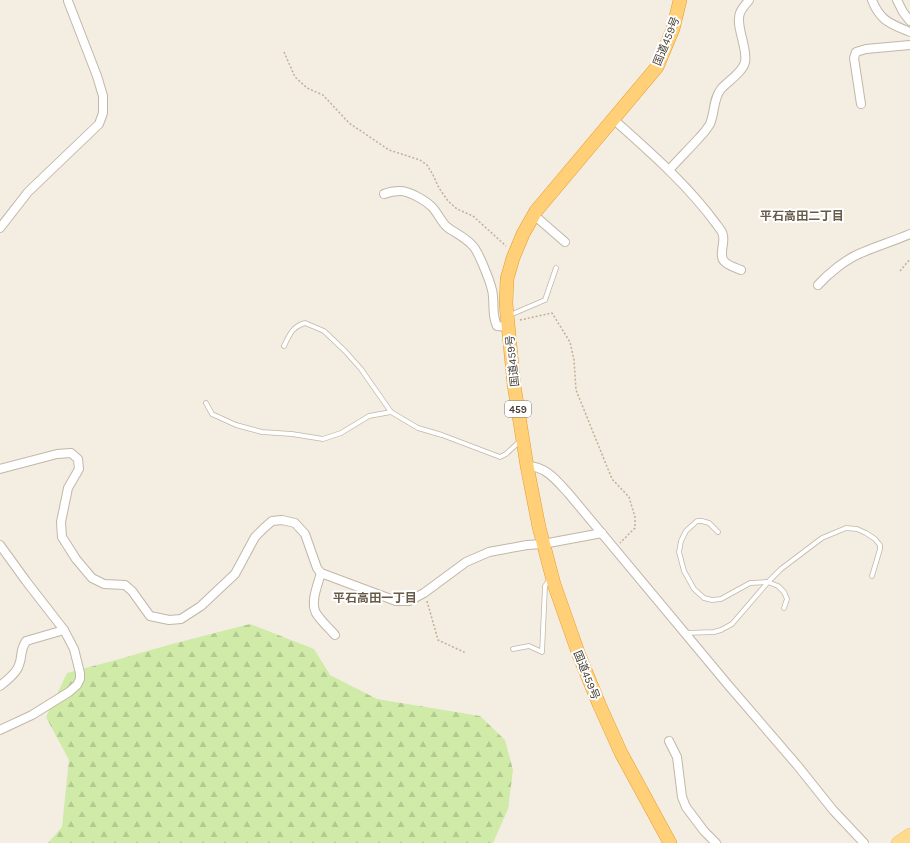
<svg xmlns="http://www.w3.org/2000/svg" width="910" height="843" viewBox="0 0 910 843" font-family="Karla,'Noto Sans JP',sans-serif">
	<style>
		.forest { fill: url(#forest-firs) }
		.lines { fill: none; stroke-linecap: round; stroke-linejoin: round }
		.service-casing { stroke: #c2b7a7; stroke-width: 5.5 }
		.minor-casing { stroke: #c2b7a7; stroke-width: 10 }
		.primary-casing { stroke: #edba56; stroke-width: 14 }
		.trunk-casing { stroke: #ea9925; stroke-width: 14 }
		.path { stroke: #c2b094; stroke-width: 1.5; stroke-dasharray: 2 2; stroke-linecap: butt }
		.service { stroke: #fff; stroke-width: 4 }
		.minor { stroke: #fff; stroke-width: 8 }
		.primary { stroke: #ffdb8f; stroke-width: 13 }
		.trunk { stroke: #ffd078; stroke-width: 13 }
		.labels { text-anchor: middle; stroke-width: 4; stroke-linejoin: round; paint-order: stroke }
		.shield { fill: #fff; stroke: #7d7770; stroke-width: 1 }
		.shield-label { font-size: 10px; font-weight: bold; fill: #453d32 }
		.street-label { font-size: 11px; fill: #453d32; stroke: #fff }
		.neighbourhood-label { font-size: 12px; font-weight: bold; fill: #685a49; stroke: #fff }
	</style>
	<defs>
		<pattern id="forest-firs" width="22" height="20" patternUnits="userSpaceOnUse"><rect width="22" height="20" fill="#cfeba7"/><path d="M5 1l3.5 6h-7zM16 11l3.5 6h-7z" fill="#b3ca90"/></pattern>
	</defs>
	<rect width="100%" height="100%" fill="#f3ede2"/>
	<polygon class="forest" points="250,624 314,649 330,675 377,699 480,716 505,740 513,770 508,809 493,843 48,843 62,827 69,760 46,717 67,673 116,660 172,644"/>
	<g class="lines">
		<g class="service-casing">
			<g id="service">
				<polyline points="510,315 545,300 556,268"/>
				<path d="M284,346c6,-12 8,-19 21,-23l19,8 21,20 16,18 30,43"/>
				<polyline points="206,403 212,414 236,425 262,432 292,434 323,439 341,433 369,416 391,412 418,428 442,435 500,457 506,454 521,440"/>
				<polyline points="718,532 709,523 702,521 697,521 686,531 681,541 679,552 684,571 694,589 704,598 712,600 721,599 750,583 768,582 778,586 784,592 787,599 784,608"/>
				<polyline points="686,633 714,632 721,630 732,624 769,581 781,569 822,538 846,528 857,529 866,533 875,539 880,545 880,549 872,576"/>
				<polyline points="513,649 529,646 542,652 545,586 550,579"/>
			</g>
		</g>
		<g class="minor-casing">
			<g id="minor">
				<path d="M872,0c8,21 19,24 38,32"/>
				<polyline points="897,0 903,12 910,21"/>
				<polyline points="861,104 854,58 856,52 866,49 910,45"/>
				<path d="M613,119c37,33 75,66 104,106 2,3 6,7 6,11 2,7 -5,21 2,26 4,4 11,6 16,8"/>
				<path d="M669,170c10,-11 20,-21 30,-32 4,-4 8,-9 11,-14 5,-12 3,-25 11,-35 7,-8 22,-17 24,-27 3,-14 -10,-36 -5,-49 2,-5 6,-9 9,-13"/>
				<path d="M384,194c5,-2 10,-3 16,-3 9,0 25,9 32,16 6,6 9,15 15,20 8,6 18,10 25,18 6,5 18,36 20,45 3,11 -1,24 5,36l11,1"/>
				<polyline points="534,215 565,242"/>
				<polyline points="0,228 28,192 99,124 103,113 103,96 97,76 68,1 68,0"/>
				<path d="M818,285c11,-12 28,-26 43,-32 16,-7 33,-12 49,-19"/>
				<path d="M527,466c19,0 30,15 42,28l160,192 68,79 36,45 31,33"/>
				<polyline points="0,469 57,454 71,453 78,459 79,469 68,488 61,522 62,537 76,559 92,578 104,584 125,585 132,591 150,616 169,620 181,619 201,606 235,574 255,537 264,528 272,521 282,520 295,523 305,534 317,568 321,573 396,601 409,601 424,593 466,562 489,552 527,545 543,544 602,533"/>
				<polyline points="0,545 26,581 64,630 74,649 80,673 80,679 77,685 69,692 32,715 0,730"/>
				<path d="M321,573c-3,11 -11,29 -5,40 4,7 14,16 19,22"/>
				<path d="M0,686c6,-5 17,-13 19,-21 4,-10 0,-13 7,-24l38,-11"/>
				<polyline points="669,741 677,757 682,797 686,807 704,831 716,843"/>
			</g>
		</g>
		<g class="primary-casing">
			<polyline id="primary" points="898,843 910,835"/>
		</g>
		<g class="trunk-casing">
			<polyline id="trunk" points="670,843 621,753 599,704 579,655 554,584 539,527 527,466 514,385 506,304 507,279 513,258 523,234 536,211 657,67 673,29 680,0"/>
		</g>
		<g class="path">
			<polyline points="284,52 295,77 307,88 323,95 349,123 389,150 420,160 427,165 433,175 439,188 448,201 457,209 473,216 506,246"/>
			<polyline points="900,271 910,259"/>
			<polyline points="520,320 552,313 570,342 574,360 576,390 612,479 629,497 635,517 635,528 620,543"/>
			<polyline points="427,601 438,640 466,653"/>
		</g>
		<use href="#service" class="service"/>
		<use href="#minor" class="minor"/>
		<use href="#primary" class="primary"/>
		<use href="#trunk" class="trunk"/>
	</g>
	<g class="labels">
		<rect class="shield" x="505" y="401" width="26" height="16" rx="3"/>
		<g class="shield-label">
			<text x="518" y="413">459</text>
		</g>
		<g class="street-label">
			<text transform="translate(666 41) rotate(-68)" y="4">国道459号</text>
			<text transform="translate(512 361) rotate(-96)" y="4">国道459号</text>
			<text transform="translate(587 675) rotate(68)" y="4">国道459号</text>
		</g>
		<g class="neighbourhood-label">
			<text x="802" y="220">平石高田二丁目</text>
			<text x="375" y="602">平石高田一丁目</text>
		</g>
	</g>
</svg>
